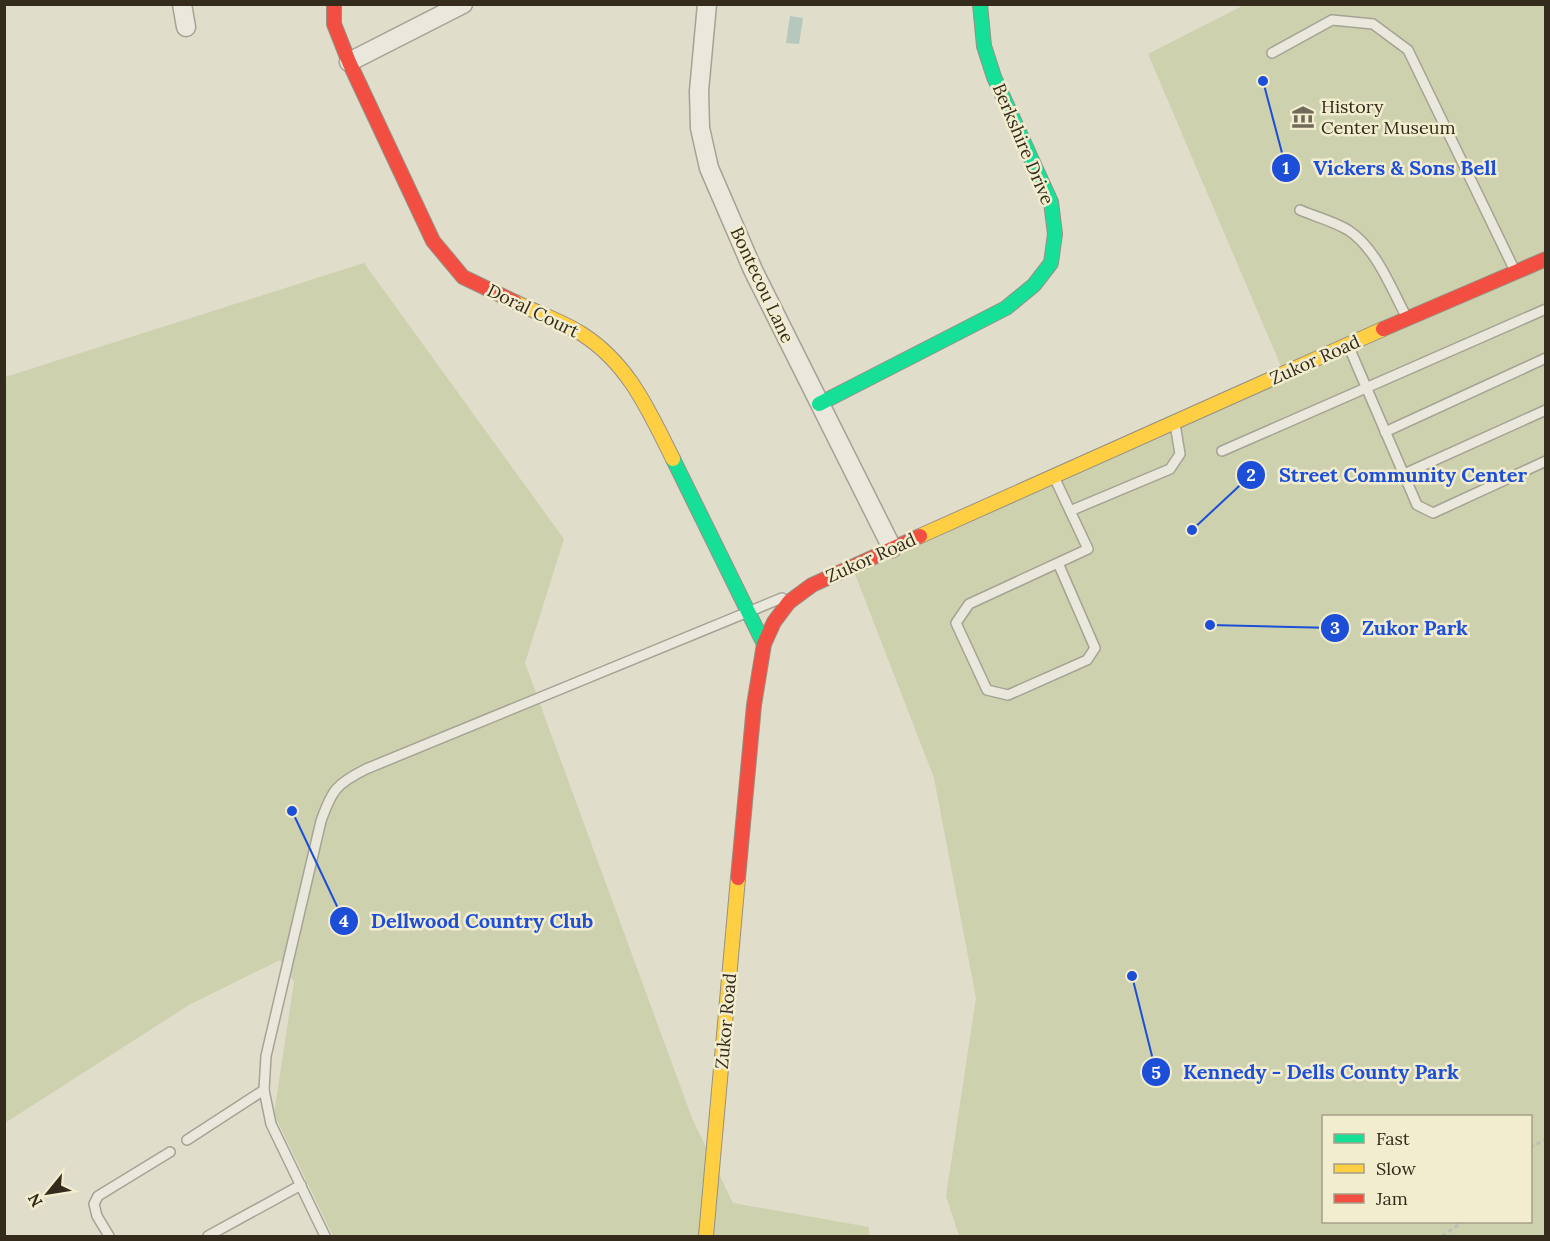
<svg xmlns="http://www.w3.org/2000/svg" width="1550" height="1241" viewBox="0 0 1550 1241" font-family="Lora,serif">
	<style>
		.green { fill: #cdd1ae; fill-rule: evenodd }
		.water { fill: #b6c7be }
		.lines { fill: none; stroke-linecap: round; stroke-linejoin: round }
		.lane-casing { stroke: #a6a294; stroke-width: 12 }
		.street-casing { stroke: #a6a294; stroke-width: 21 }
		.fast-casing { stroke: #969184; stroke-width: 16 }
		.slow-casing { stroke: #969184; stroke-width: 16 }
		.jam-casing { stroke: #969184; stroke-width: 16 }
		.path { stroke: #c2beb3; stroke-width: 3; stroke-dasharray: 4.5 3; stroke-linecap: butt }
		.lane { stroke: #eae7dc; stroke-width: 9 }
		.street { stroke: #eae7dc; stroke-width: 18 }
		.fast { stroke: #16e098; stroke-width: 14 }
		.slow { stroke: #ffcf43; stroke-width: 14 }
		.jam { stroke: #f24e42; stroke-width: 14 }
		.labels { text-anchor: middle; stroke-width: 5; stroke-linejoin: round; paint-order: stroke }
		.poi-label { font-size: 18px; fill: #342b1d; stroke: #f3edd0; text-anchor: start }
		.street-label { font-size: 18px; fill: #342b1d; stroke: #f3edd0 }
		.leader { fill: none; stroke: #1d4ed8; stroke-width: 2 }
		.callout-dot { fill: #1d4ed8; stroke: #f3edd0; stroke-width: 2 }
		.mark-label { font-size: 18px; text-anchor: middle; font-weight: bold; fill: #fff }
		.callout-label { font-size: 20px; text-anchor: middle; font-weight: bold; fill: #1d4ed8; stroke: #f3edd0; stroke-width: 5; stroke-linejoin: round; paint-order: stroke }
	</style>
	<rect width="100%" height="100%" fill="#e1ddcb"/>
	<g class="green">
		<polygon points="1244,5 1545,5 1545,251 1283,371 1148,54"/>
		<path d="M1545,262v974h-586l-13,-40 30,-198 -42,-220 -79,-204zM1324,1116h206v106h-206z"/>
		<polygon points="364,263 564,539 525,663 692,1118 733,1203 869,1227 869,1236 333,1236 274,1114 294,982 280,960 189,1005 5,1123 5,377"/>
	</g>
	<polygon class="water" points="790,16 803,18 799,44 786,43"/>
	<g class="lines">
		<g class="lane-casing">
			<g id="lane">
				<polyline points="1272,53 1332,20 1373,24 1408,50 1515,271"/>
				<path d="M1300,210c16,7 33,11 48,20 28,18 43,58 58,86"/>
				<polyline points="1348,345 1417,505 1433,513 1546,461"/>
				<polyline points="1385,432 1546,358"/>
				<polyline points="1222,451 1546,309"/>
				<polyline points="1404,474 1546,410"/>
				<polyline points="1055,479 1088,549 969,604 956,623 987,690 1008,695 1087,660 1095,648 1058,563"/>
				<polyline points="1070,511 1170,469 1180,454 1175,424"/>
				<polyline points="187,1140 264,1090"/>
				<polyline points="109,1236 97,1216 94,1204 98,1196 170,1152"/>
				<polyline points="208,1236 301,1185"/>
				<path d="M325,1236l-54,-112 -7,-34 2,-34 55,-235c11,-31 15,-37 45,-52l416,-171"/>
			</g>
		</g>
		<g class="street-casing">
			<g id="street">
				<polyline points="182,4 186,27"/>
				<polyline points="707,4 699,91 700,128 709,168 753,270 892,548"/>
				<polyline points="349,62 463,4"/>
			</g>
		</g>
		<g class="fast-casing">
			<g id="fast">
				<polyline points="819,404 1006,308 1034,285 1051,263 1055,234 1051,202 994,77 984,46 980,4"/>
				<polyline points="673,459 764,644"/>
			</g>
		</g>
		<g class="slow-casing">
			<g id="slow">
				<path d="M515,302c22,11 47,19 67,32 47,30 67,77 91,125"/>
				<polyline points="920,536 1383,329"/>
				<polyline points="706,1236 738,878"/>
			</g>
		</g>
		<g class="jam-casing">
			<g id="jam">
				<polyline points="334,4 334,24 349,62 433,241 463,277 515,302"/>
				<polyline points="1383,329 1546,259"/>
				<polyline points="738,878 754,705 764,644 774,622 789,602 812,585 920,536"/>
			</g>
		</g>
		<g class="path">
			<polyline points="1530,1148 1546,1139"/>
			<polyline points="1442,1236 1462,1222"/>
		</g>
		<use href="#lane" class="lane"/>
		<use href="#street" class="street"/>
		<use href="#fast" class="fast"/>
		<use href="#slow" class="slow"/>
		<use href="#jam" class="jam"/>
	</g>
	<defs>
		<g id="museum-bare" transform="scale(1.8)"><path d="M0-6L6-3V-2H-6V-3ZM-5-1h2V3h-2ZM-1-1h2V3h-2ZM3-1h2V3H3ZM-6 4H6V6H-6Z" fill="#71695a" stroke="#f3edd0" stroke-width="2.5" paint-order="stroke"/></g>
	</defs>
	<g fill-rule="evenodd">
		<use href="#museum-bare" x="1303" y="117"/>
	</g>
	<g class="labels">
		<g class="poi-label">
			<text x="1321" y="113">History<tspan x="1321" dy="21">Center Museum</tspan></text>
		</g>
		<g class="street-label">
			<text transform="translate(1023 144) rotate(67)" y="6">Berkshire Drive</text>
			<text transform="translate(762 285) rotate(65)" y="6">Bontecou Lane</text>
			<text transform="translate(533 311) rotate(26)" y="6">Doral Court</text>
			<text transform="translate(1315 360) rotate(-24)" y="6">Zukor Road</text>
			<text transform="translate(871 558) rotate(-24)" y="6">Zukor Road</text>
			<text transform="translate(726 1021) rotate(-85)" y="6">Zukor Road</text>
		</g>
	</g>
	<path class="leader" d="M1263 81L1286 168M1192 530L1251 475M1210 625L1335 628M292 811L344 921M1132 976L1156 1072"/>
	<g class="callout-dot">
		<circle cx="1263" cy="81" r="6"/>
		<circle cx="1192" cy="530" r="6"/>
		<circle cx="1210" cy="625" r="6"/>
		<circle cx="292" cy="811" r="6"/>
		<circle cx="1132" cy="976" r="6"/>
		<circle cx="1286" cy="168" r="15"/>
		<circle cx="1251" cy="475" r="15"/>
		<circle cx="1335" cy="628" r="15"/>
		<circle cx="344" cy="921" r="15"/>
		<circle cx="1156" cy="1072" r="15"/>
	</g>
	<g class="mark-label">
		<text x="1286" y="174">1</text>
		<text x="1251" y="481">2</text>
		<text x="1335" y="634">3</text>
		<text x="344" y="927">4</text>
		<text x="1156" y="1079">5</text>
	</g>
	<g class="callout-label">
		<text x="1405" y="175">Vickers &amp; Sons Bell</text>
		<text x="1403" y="482">Street Community Center</text>
		<text x="1415" y="635">Zukor Park</text>
		<text x="482" y="928">Dellwood Country Club</text>
		<text x="1321" y="1079">Kennedy - Dells County Park</text>
	</g>
	<rect width="1550" height="1241" fill="none" stroke="#342b1d" stroke-width="12"/>
	<rect x="1322" y="1115" width="210" height="108" fill="#f3edd0" stroke="#a79f88" stroke-width="1.5"/>
	<rect x="1334" y="1134" width="30" height="9" fill="#16e098" stroke="#a79f88" stroke-width="1.5"/>
	<text x="1376" y="1145" font-size="18" fill="#342b1d">Fast</text>
	<rect x="1334" y="1164" width="30" height="9" fill="#ffcf43" stroke="#a79f88" stroke-width="1.5"/>
	<text x="1376" y="1175" font-size="18" fill="#342b1d">Slow</text>
	<rect x="1334" y="1194" width="30" height="9" fill="#f24e42" stroke="#a79f88" stroke-width="1.5"/>
	<text x="1376" y="1205" font-size="18" fill="#342b1d">Jam</text>
	<g transform="translate(48 1193) rotate(240)" stroke="#f3edd0" stroke-width="4.5" paint-order="stroke">
	<path d="M0-4.5L10 22L0 15L-10 22Z" fill="#342b1d"/>
	<text y="-9" font-size="16" font-weight="bold" text-anchor="middle" fill="#342b1d">N</text>
	</g>
</svg>
